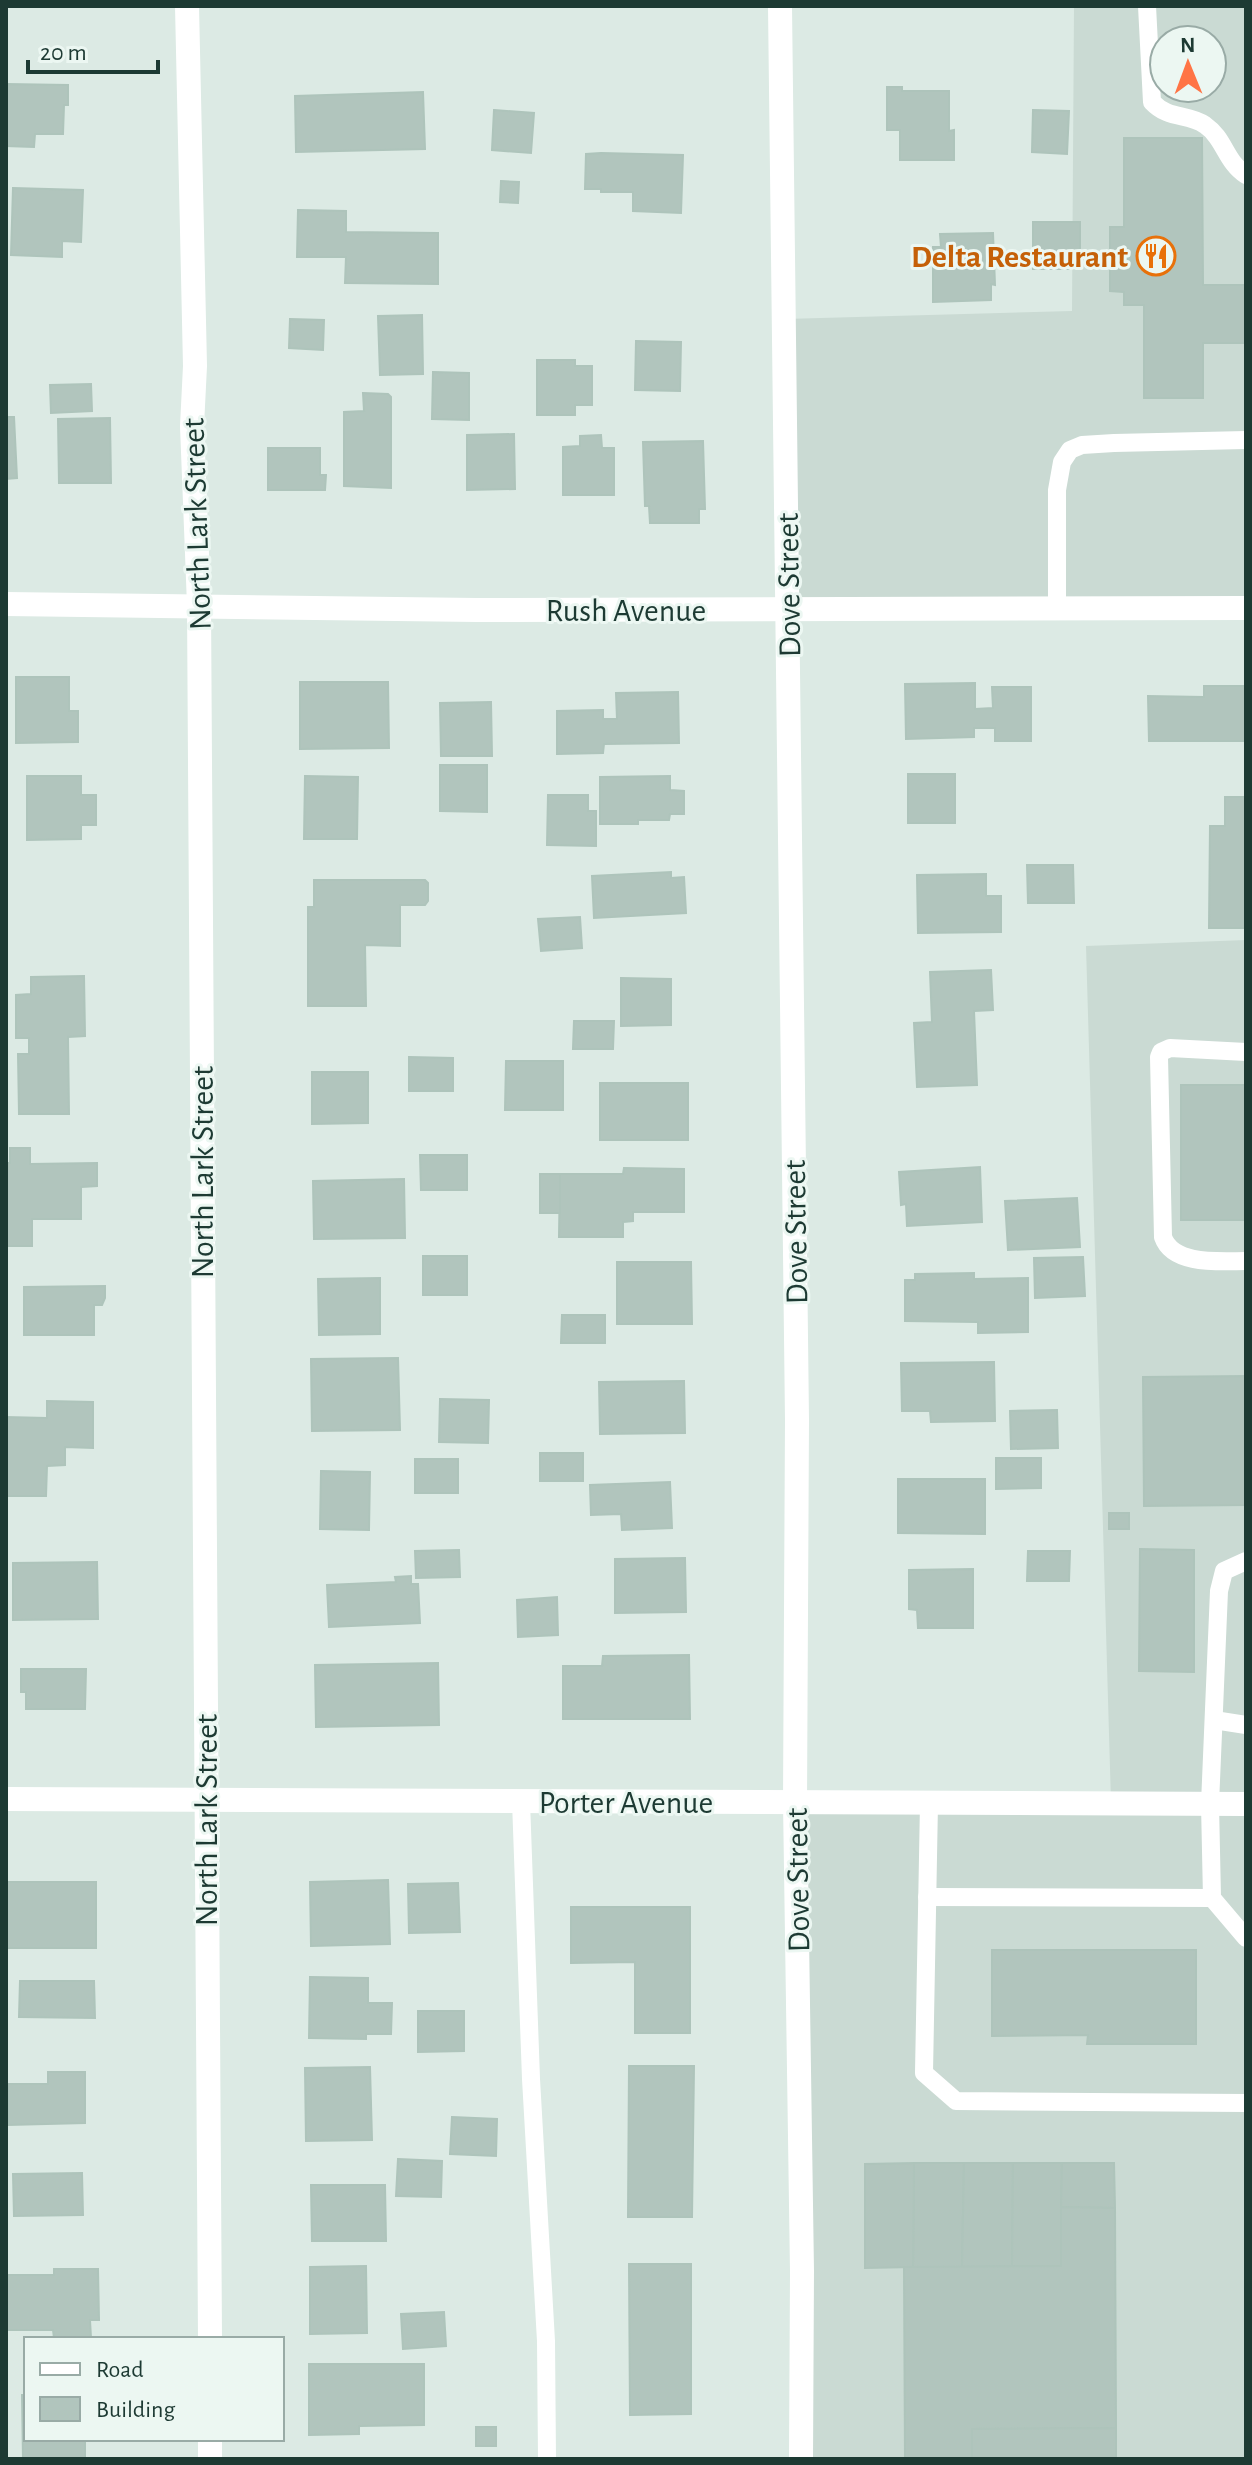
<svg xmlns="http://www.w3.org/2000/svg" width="1252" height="2465" viewBox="0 0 1252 2465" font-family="'Alegreya Sans',sans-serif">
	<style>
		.built { fill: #cadad3; fill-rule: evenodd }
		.building { fill: #b1c5bd; stroke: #aec4bb; stroke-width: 2 }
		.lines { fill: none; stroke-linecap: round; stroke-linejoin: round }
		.lane { stroke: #fff; stroke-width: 18 }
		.street { stroke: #fff; stroke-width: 24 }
		.labels { text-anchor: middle; stroke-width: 6; stroke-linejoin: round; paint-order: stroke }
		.food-label { font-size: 32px; font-weight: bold; fill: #c56008; stroke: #ecf7f2; text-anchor: end }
		.street-label { font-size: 32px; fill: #1d3a33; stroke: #ecf7f2 }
	</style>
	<rect width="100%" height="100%" fill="#dceae4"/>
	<g class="built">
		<path d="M1074,6h172v602l-457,1 -4,-290 287,-8zM1164,40h48v48h-48z"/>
		<polygon points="1246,940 1246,2459 801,2459 795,1802 1111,1802 1086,946"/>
	</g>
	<g class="building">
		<polygon points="6,84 68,85 68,105 64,105 63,134 35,134 34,147 6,146"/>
		<polygon points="887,87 902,87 902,91 949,91 949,131 954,130 954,160 900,160 900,130 887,130"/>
		<polygon points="423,92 425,149 296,152 295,96"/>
		<polygon points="494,110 534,113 531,153 492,150"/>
		<polygon points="1033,110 1069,111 1067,154 1032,152"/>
		<polygon points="1124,138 1202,138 1203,285 1246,285 1246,343 1203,343 1203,398 1144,398 1144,305 1124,305 1124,292 1110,291 1110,227 1124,227"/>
		<polygon points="601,153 683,155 681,213 633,211 633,192 601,192 601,189 585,189 586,154"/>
		<polygon points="501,181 519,182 518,203 500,202"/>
		<polygon points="13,188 83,190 81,242 62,241 62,257 11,255"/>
		<polygon points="298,210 346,211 346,232 438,233 438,284 345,283 346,257 297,257"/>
		<rect x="1033" y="222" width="47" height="47"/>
		<polygon points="993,233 995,285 991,284 991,300 933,302 933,247 941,247 940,234"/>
		<polygon points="422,315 423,374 380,375 378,316"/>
		<polygon points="290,319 324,320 323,350 289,348"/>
		<polygon points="636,341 681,342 680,391 635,390"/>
		<polygon points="537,360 575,360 575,366 592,366 592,405 575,405 575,415 537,415"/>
		<polygon points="433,372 469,373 469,420 432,419"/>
		<polygon points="91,384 92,411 51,413 50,385"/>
		<polygon points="363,393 388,394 391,397 391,488 344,486 344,412 364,411"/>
		<polygon points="6,417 14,417 17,478 6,479"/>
		<polygon points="110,418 111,483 59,483 58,419"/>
		<polygon points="514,434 515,489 467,490 467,435"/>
		<polygon points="601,435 602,448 614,448 614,495 563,495 563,447 580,446 580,436"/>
		<polygon points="703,441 705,509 699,509 699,523 650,523 649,506 645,506 643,442"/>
		<polygon points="268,448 320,448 320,475 326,475 325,490 268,490"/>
		<polygon points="16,677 69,677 69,711 78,711 78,742 16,743"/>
		<polygon points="300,682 388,682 389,748 300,749"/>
		<polygon points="975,683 975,709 993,708 992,687 1031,687 1031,741 995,741 995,728 974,728 974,737 906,739 905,684"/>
		<polygon points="1204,686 1246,686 1246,741 1149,741 1148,696 1204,697"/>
		<polygon points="678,692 679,743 604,744 603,753 557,754 557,711 603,710 603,719 617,719 616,693"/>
		<polygon points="491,702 492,756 441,756 440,703"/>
		<polygon points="440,765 487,765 487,812 440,811"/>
		<rect x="908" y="774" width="47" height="49"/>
		<polygon points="27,776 81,776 81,795 96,795 96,825 81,825 81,839 27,840"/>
		<polygon points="305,776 358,777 357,839 304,839"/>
		<polygon points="670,776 670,790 684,791 684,814 670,814 669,820 638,820 638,824 600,824 600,777"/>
		<polygon points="548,795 588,795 588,811 596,811 596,846 547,845"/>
		<polygon points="1225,797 1246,797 1246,928 1209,928 1210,826 1225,826"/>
		<polygon points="1027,865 1073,865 1074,903 1028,903"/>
		<polygon points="671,872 671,878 684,877 686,913 594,918 592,876"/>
		<polygon points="986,874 986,896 1001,896 1001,932 918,933 917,875"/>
		<polygon points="314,880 425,880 428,883 428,901 425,905 400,905 400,946 365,945 366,1006 308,1006 308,907 314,907"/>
		<polygon points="580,917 582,948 541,951 538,919"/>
		<polygon points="991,970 993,1010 974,1011 977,1085 917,1087 914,1023 932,1022 930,972"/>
		<polygon points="84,976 85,1036 68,1037 69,1114 19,1114 18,1054 29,1054 29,1038 16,1038 16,995 31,994 31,977"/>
		<polygon points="621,978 671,979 671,1025 621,1026"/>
		<polygon points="574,1021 614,1021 613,1049 573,1049"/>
		<polygon points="409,1057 453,1058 453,1091 409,1091"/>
		<polygon points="506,1061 563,1061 563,1110 505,1110"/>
		<polygon points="312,1072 368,1072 368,1123 312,1124"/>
		<rect x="600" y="1083" width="88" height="57"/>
		<rect x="1181" y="1085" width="65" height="135"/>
		<polygon points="10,1148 30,1148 30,1164 97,1163 97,1186 81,1187 81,1219 32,1219 32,1246 6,1246 6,1163 10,1163"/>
		<polygon points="420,1155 467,1155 467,1190 421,1190"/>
		<polygon points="980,1167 982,1222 907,1226 906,1204 901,1205 899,1172"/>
		<polygon points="624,1168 684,1169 684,1212 633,1212 633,1221 623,1222 623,1237 559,1237 560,1174 623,1174"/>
		<rect x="540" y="1174" width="20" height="39"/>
		<polygon points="404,1179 405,1238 314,1239 313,1181"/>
		<polygon points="1077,1198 1080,1247 1008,1250 1005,1201"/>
		<rect x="423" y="1256" width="44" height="39"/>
		<polygon points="1083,1257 1085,1296 1035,1298 1034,1258"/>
		<polygon points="617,1262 691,1262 692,1324 617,1324"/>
		<polygon points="974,1273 974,1279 1028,1278 1028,1332 978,1333 978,1322 905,1321 905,1280 915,1280 915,1274"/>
		<polygon points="380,1278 380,1334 319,1335 318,1279"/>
		<polygon points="105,1286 105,1298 102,1305 94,1305 94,1335 24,1335 24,1287"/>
		<polygon points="562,1315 605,1315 605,1343 561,1343"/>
		<polygon points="398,1358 400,1430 312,1431 311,1359"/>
		<polygon points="994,1362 995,1421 931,1422 930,1411 902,1411 901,1363"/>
		<polygon points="1246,1376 1246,1505 1144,1506 1143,1377"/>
		<polygon points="684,1381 685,1433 600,1434 599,1382"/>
		<polygon points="440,1399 489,1400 488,1443 439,1442"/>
		<polygon points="47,1401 93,1402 93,1448 65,1447 65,1465 47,1466 46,1496 6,1496 6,1417 47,1418"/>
		<polygon points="1057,1410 1058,1448 1011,1449 1010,1411"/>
		<rect x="540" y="1453" width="43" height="28"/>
		<polygon points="996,1458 1041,1458 1041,1488 996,1489"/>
		<rect x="415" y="1459" width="43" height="34"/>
		<polygon points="321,1471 370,1472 369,1530 320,1529"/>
		<polygon points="898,1479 985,1479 985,1534 898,1533"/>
		<polygon points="670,1482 672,1528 622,1530 621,1514 591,1515 590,1485"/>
		<rect x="1109" y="1513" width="20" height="16"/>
		<polygon points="1140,1549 1194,1550 1194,1672 1139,1671"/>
		<polygon points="459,1550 460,1577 416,1578 415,1551"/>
		<polygon points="1028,1551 1070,1551 1069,1581 1027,1581"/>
		<polygon points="685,1558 686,1612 615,1613 615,1559"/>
		<polygon points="97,1562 98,1619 13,1620 13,1563"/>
		<polygon points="973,1569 973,1628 918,1628 917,1610 909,1609 909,1570"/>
		<polygon points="411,1576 411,1584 418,1584 420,1623 329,1627 327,1585 396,1582 395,1577"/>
		<polygon points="557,1597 558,1635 518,1637 517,1600"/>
		<polygon points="689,1655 690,1719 563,1719 563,1666 602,1666 603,1656"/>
		<polygon points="438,1663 439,1725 316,1727 315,1665"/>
		<polygon points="21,1669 86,1669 85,1709 26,1709 26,1692 21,1692"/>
		<polygon points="388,1880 390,1944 311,1946 310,1882"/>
		<rect x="6" y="1882" width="90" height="66"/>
		<polygon points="458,1883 460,1932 409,1933 408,1884"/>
		<polygon points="571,1907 690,1907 690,2033 635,2033 635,1962 571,1963"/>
		<polygon points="992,1950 1196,1950 1196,2044 1087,2044 1088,2035 992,2036"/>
		<polygon points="310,1977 368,1978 368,2003 392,2003 391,2034 366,2034 366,2039 309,2038"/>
		<polygon points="20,1981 94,1981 95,2018 19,2017"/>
		<polygon points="418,2011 464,2011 464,2051 418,2052"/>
		<polygon points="629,2066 694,2066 692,2217 628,2217"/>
		<polygon points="370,2067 372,2140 306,2141 305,2068"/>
		<polygon points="48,2072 85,2072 85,2123 8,2125 8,2084 48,2084"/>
		<polygon points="452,2117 497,2119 496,2156 450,2154"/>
		<polygon points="398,2159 442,2161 441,2197 396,2196"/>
		<polygon points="914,2163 964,2163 962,2267 913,2267"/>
		<polygon points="914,2163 913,2267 865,2268 865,2164"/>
		<polygon points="964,2163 1013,2163 1012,2266 962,2267"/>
		<polygon points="1013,2163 1062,2163 1061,2266 1012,2266"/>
		<polygon points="1062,2163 1114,2163 1115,2208 1061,2207"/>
		<polygon points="82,2173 83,2215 14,2216 13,2174"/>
		<polygon points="311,2185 385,2185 386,2241 312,2241"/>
		<polygon points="1061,2207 1115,2208 1116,2428 972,2429 972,2459 905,2459 904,2267 1061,2266"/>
		<polygon points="629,2264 691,2264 691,2414 630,2415"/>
		<polygon points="366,2266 367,2333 310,2334 310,2267"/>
		<polygon points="54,2269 98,2269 99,2320 90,2320 91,2338 54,2338 53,2330 6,2330 6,2275 54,2275"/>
		<polygon points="444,2312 446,2346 403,2349 401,2314"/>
		<polygon points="309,2364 424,2364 424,2425 359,2426 359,2434 309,2435"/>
		<polygon points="22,2395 26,2395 26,2439 85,2439 85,2459 23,2459"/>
		<rect x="476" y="2427" width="20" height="19"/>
		<polygon points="1116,2428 1116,2459 972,2459 972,2429"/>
	</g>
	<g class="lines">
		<g class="lane">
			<path d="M1147,6l5,96c17,18 35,11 53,23 20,14 20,36 41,50"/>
			<polyline points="1057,608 1057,490 1062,462 1070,450 1082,445 1114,443 1246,440"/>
			<path d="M1246,1052l-76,-4 -9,4 -2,5 4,180c10,29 58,24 83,24"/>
			<polyline points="1246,1561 1224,1571 1219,1591 1210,1804 1212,1898 1246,1938"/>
			<polyline points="1214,1720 1246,1725"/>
			<polyline points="521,1801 531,2079 546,2341 547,2459"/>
			<polyline points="929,1803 924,2073 956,2101 1246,2103"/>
			<polyline points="927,1897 1212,1898"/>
		</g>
		<g class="street">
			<polyline points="187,6 195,366 192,426 199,605 210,2339"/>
			<polyline points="780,6 797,1420 795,1802 802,2271 801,2459"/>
			<polyline points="6,604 477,610 1246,608"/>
			<polyline points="6,1799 1246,1804"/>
			<polyline points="210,2439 210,2459"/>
		</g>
	</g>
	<defs>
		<g id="restaurant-ring" transform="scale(2)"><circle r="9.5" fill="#ecf7f2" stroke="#e8710a" stroke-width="1.5"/><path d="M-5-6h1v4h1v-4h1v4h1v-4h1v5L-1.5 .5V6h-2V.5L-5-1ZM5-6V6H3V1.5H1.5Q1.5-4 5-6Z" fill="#e8710a"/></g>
	</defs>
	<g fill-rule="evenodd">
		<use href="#restaurant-ring" x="1156" y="256"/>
	</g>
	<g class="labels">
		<g class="food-label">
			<text x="1128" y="267">Delta Restaurant</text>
		</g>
		<g class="street-label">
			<text transform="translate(196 524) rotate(-92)" y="11">North Lark Street</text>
			<text transform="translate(788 585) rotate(-91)" y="11">Dove Street</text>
			<text x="626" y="621">Rush Avenue</text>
			<text transform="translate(202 1172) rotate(-90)" y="11">North Lark Street</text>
			<text transform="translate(795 1232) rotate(-91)" y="11">Dove Street</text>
			<text x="626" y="1813">Porter Avenue</text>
			<text transform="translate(206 1820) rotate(-90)" y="11">North Lark Street</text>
			<text transform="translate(797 1880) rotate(-91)" y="11">Dove Street</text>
		</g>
	</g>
	<rect width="1252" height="2465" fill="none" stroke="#1d3a33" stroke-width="16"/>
	<rect x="24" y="2337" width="260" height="104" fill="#ecf7f2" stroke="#99aba6" stroke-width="2"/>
	<rect x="40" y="2363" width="40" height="12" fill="#ffffff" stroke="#99aba6" stroke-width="2"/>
	<text x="96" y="2377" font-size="24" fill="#1d3a33">Road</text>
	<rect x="40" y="2397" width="40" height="24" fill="#b1c5bd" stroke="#99aba6" stroke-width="2"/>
	<text x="96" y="2417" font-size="24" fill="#1d3a33">Building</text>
	<g transform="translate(1188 64) rotate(359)"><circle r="38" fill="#ecf7f2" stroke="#99aba6" stroke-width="2"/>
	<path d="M0-6L14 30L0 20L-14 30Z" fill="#ff7445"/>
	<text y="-12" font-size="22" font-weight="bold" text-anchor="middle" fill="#1d3a33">N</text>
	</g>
	<path d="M28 60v12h130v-12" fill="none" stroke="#1d3a33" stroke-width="4"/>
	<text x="40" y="60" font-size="24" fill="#1d3a33" stroke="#ecf7f2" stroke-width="6" paint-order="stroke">20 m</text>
</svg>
